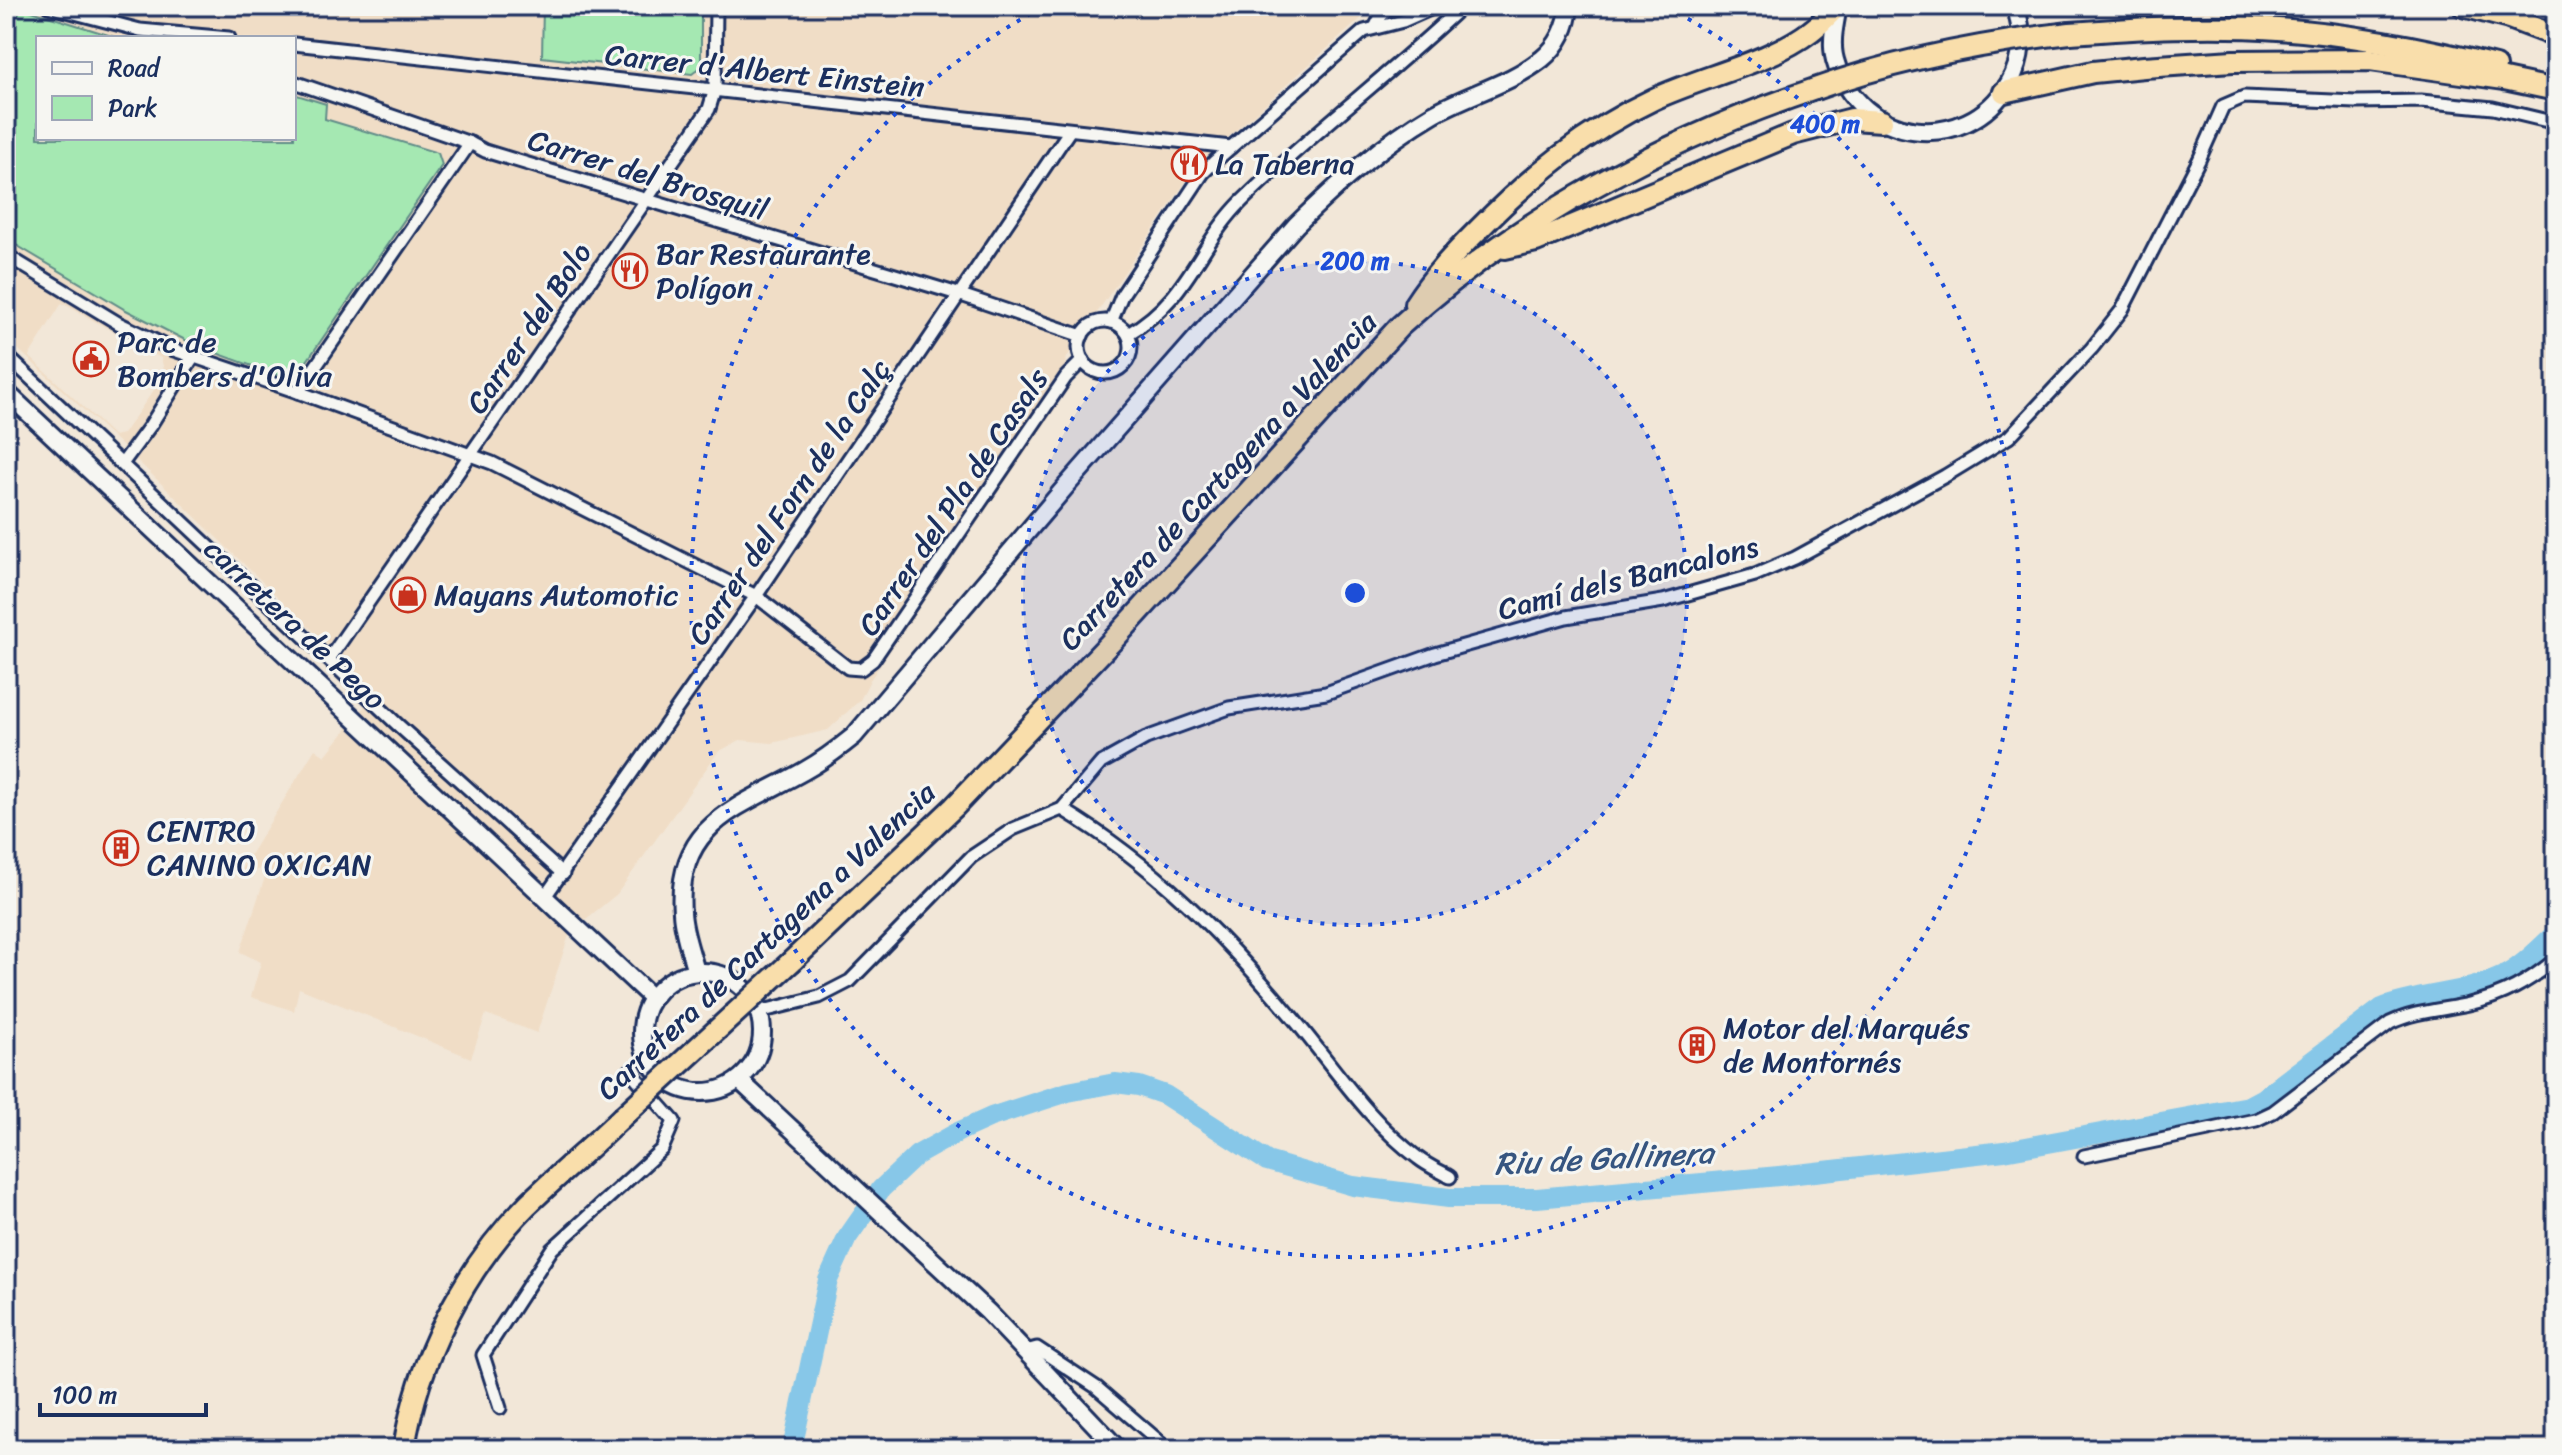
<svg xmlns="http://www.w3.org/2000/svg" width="2562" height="1455" viewBox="0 0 2562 1455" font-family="Sriracha,sans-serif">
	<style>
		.built { fill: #f0ddc6; fill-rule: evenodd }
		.green { fill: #a5e8b2; stroke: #608c88; stroke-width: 2 }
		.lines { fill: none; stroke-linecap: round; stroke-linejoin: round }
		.river { stroke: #87c7e8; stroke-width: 20 }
		.street-casing { stroke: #1b2f5e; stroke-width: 17 }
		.secondary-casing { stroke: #1b2f5e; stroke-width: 22 }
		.highway-casing { stroke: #1b2f5e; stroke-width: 26 }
		.street { stroke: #f6f6f2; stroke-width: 11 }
		.secondary { stroke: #f6f6f2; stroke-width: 16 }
		.highway { stroke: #f9deab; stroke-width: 20 }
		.highway-bridge-casing { stroke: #1b2f5e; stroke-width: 26; stroke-linecap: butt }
		.highway-bridge { stroke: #f9deab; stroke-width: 20 }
		.ring { fill: none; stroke: #1d4ed8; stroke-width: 4; stroke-dasharray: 4 8 }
		.labels { text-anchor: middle; stroke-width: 6; stroke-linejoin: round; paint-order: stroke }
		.street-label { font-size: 30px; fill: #1b2f5e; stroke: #f6f6f2 }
		.poi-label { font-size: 30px; fill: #1b2f5e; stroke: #f6f6f2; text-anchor: start }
		.water-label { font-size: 32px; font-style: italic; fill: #365580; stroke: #f6f6f2 }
		.centre { fill: #1d4ed8; stroke: #f6f6f2; stroke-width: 4 }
		.ring-label { font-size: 24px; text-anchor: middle; font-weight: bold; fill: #1d4ed8; stroke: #f6f6f2; stroke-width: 6; stroke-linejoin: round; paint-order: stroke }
	</style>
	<rect width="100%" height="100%" fill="#f2e7d8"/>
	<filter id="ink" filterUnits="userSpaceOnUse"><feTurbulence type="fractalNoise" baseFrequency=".0125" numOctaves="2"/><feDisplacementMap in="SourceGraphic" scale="16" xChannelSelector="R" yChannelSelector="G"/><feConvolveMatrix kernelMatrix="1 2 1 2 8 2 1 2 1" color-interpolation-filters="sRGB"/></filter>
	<g filter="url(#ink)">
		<path class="built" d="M6,6h1369l-178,159 -130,192 -10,49 -187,274 -10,20 -32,30 -56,13 -32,-3 -22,12 -101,142 -47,38 -33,101 -51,-19 -15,44 -172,-70 -5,23 -43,-14 10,-35 -21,-10 28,-84 -29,5 76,-124 10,7 51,-64 -263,-255 -107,-99zM38,38h256v100h-256zM62,303l99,55 4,16 -42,60 -9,2 -85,-80z"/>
		<g class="green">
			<polygon points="543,6 701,6 701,67 692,74 542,57"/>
			<polygon points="19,7 118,38 38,38 38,138 294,138 294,94 326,104 325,119 438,153 442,165 298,374 286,378 197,346 124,309 6,239 6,17 15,20"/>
		</g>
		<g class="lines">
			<path class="river" d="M792,1449l36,-169 19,-42 34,-49 36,-34 43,-24 31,-14 77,-25 47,-9 24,3 26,9 102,66 86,25 96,12h88l242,-22 225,-25 244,-45 15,-8 119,-90c39,-15 83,-14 121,-32 20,-10 36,-28 53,-43"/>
			<g class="street-casing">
				<g id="street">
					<polyline points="48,6 140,30 229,38"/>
					<polyline points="1376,26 1381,16 1390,6"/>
					<polyline points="294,44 1231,147"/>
					<polyline points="294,82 470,143 485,151 958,294 1082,336"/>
					<polyline points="6,255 118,323 174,350 298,392 492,463 756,596 848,668 861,669 873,660 1066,377 1083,360"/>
					<circle cx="1105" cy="347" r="26"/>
					<polyline points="1111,322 1122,295 1203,173 1214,162 1364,31 1403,21 1437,6"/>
					<path d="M1128,334c62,-36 69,-88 114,-133 70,-69 149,-127 220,-195"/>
					<polyline points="6,355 398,725 563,874"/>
					<polyline points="298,392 470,143"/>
					<polyline points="122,464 150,426 193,357"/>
					<polyline points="329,659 709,109 715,89 716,6"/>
					<path d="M1062,809c93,56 161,126 230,208 40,47 76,104 126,141 10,8 22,13 32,19"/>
					<polyline points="544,898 756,596 1070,130"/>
					<polyline points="759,1012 819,997 850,981 971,857 1013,829 1062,809 1101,763 1146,738 1229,708 1326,693 1435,654 1566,617 1663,601 1755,575 1795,558 1945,476 2009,437 2092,348 2122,310 2199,160 2223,106 2244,97 2356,102 2421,101 2493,108 2556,123"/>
					<path d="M2084,1156l172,-36 17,-8 117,-89c25,-12 52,-13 79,-19 34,-8 60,-22 87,-45"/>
					<polyline points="1026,1351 1037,1348 1096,1387 1168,1449"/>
					<polyline points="500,1408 483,1355 552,1249 662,1149 674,1121 630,1071"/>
				</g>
			</g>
			<g class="secondary-casing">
				<g id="secondary">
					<path d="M1838,6c-3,18 -8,36 -3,54 23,83 131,97 174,23 14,-24 15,-52 6,-77"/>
					<polyline points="6,392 652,998"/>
					<circle cx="702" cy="1032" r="60"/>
					<path d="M696,972c-5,-20 -13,-39 -14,-60 -7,-89 58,-105 122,-141 18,-10 34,-22 50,-35l213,-251 229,-260c42,-41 86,-81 137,-111 35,-20 77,-30 109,-55 16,-13 26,-33 27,-53"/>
					<polyline points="739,1080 988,1312 1118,1449"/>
				</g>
			</g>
			<g class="highway-casing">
				<g id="highway">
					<polyline points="2463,6 2509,18 2556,36"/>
					<path d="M2070,33c69,-5 140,-9 208,-4 73,5 146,19 217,37"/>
					<polyline points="2004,92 2093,72 2144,67 2233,61 2370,60 2504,79 2556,90"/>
					<polyline points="1505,248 1536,241 1793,134 1852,119 1882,121"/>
					<path d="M1415,304c18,-28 40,-51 63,-74 53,-54 108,-99 176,-131 49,-23 115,-36 157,-68 10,-7 18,-17 27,-25"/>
					<path d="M792,961l162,-154 161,-169 284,-311c119,-109 264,-187 416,-238"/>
					<path d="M404,1449c13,-88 60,-180 123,-244 31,-30 64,-58 95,-88"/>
				</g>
			</g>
			<use href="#street" class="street"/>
			<use href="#secondary" class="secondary"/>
			<use href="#highway" class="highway"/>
			<g class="highway-bridge-casing">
				<g id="highway-bridge">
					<path d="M1815,89c83,-30 168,-46 255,-56"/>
					<polyline points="622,1117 792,961"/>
				</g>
			</g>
			<use href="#highway-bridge" class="highway-bridge"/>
		</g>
	</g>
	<circle cx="1355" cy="593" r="332" fill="#1d4ed8" fill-opacity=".12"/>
	<g class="ring">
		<circle cx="1355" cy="593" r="332"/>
		<path d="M1667 7A664 664 0 1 1 1043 7"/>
	</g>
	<defs>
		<g id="restaurant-ring" transform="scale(1.8)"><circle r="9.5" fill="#f6f6f2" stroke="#c8321e" stroke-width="1.5"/><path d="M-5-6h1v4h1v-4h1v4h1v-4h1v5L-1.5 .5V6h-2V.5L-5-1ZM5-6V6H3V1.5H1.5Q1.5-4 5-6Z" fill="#c8321e"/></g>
		<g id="civic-ring" transform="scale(1.8)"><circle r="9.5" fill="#f6f6f2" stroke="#c8321e" stroke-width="1.5"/><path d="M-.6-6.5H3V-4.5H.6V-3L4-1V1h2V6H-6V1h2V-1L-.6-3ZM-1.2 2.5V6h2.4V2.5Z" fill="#c8321e"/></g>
		<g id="shop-ring" transform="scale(1.8)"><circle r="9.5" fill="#f6f6f2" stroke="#c8321e" stroke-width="1.5"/><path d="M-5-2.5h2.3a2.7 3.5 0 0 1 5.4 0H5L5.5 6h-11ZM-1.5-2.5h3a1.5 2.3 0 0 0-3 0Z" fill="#c8321e"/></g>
		<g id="building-ring" transform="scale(1.8)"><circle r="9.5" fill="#f6f6f2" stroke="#c8321e" stroke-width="1.5"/><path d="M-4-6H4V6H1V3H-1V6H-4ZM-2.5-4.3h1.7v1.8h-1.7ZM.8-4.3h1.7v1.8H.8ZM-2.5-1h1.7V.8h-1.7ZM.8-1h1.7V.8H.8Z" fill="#c8321e"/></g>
	</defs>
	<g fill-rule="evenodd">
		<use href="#restaurant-ring" x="1189" y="164"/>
		<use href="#restaurant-ring" x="630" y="271"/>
		<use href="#civic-ring" x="91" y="359"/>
		<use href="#shop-ring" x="408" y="595"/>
		<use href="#building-ring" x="121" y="848"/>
		<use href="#building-ring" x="1697" y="1045"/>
	</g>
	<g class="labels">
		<g class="street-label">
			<text transform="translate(765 71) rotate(6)" y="10">Carrer d'Albert Einstein</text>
			<text transform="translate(648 175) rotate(17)" y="10">Carrer del Brosquil</text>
			<text transform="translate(529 328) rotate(-56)" y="10">Carrer del Bolo</text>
			<text transform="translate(1218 481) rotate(-47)" y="10">Carretera de Cartagena a Valencia</text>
			<text transform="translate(789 502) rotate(-56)" y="10">Carrer del Forn de la Calç</text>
			<text transform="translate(953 502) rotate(-56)" y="10">Carrer del Pla de Casals</text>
			<text transform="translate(1628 578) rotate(-14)" y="10">Camí dels Bancalons</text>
			<text transform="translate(295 624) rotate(43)" y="10">carretera de Pego</text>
			<text transform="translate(766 941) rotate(-43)" y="10">Carretera de Cartagena a Valencia</text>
		</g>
		<g class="poi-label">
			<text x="1215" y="174">La Taberna</text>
			<text x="656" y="264">Bar Restaurante<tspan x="656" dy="34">Polígon</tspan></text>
			<text x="117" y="352">Parc de<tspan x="117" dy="34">Bombers d'Oliva</tspan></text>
			<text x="434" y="605">Mayans Automotic</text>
			<text x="147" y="841">CENTRO<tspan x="147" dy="34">CANINO OXICAN</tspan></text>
			<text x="1723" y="1038">Motor del Marqués<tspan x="1723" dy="34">de Montornés</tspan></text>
		</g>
		<g class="water-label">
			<text transform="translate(1604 1158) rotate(-3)" y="11">Riu de Gallinera</text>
		</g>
	</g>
	<circle cx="1355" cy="593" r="12" class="centre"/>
	<g class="ring-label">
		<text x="1825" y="132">400 m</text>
		<text x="1355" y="269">200 m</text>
	</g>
	<rect width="2562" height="1455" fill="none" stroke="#f6f6f2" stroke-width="32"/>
	<rect x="16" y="16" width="2530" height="1423" fill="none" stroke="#1b2f5e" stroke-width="3" filter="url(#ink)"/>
	<rect x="36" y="36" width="260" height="104" fill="#f6f6f2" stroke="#9ea6b7" stroke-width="2"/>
	<rect x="52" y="62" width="40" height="12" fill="#f6f6f2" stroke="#9ea6b7" stroke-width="2"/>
	<text x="108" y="76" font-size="24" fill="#1b2f5e">Road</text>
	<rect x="52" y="96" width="40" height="24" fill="#a5e8b2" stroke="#9ea6b7" stroke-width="2"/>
	<text x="108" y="116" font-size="24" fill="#1b2f5e">Park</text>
	<path d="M40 1403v12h166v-12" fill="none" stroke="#1b2f5e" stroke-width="4"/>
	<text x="52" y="1403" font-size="24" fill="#1b2f5e" stroke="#f6f6f2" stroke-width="6" paint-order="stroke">100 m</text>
</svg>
